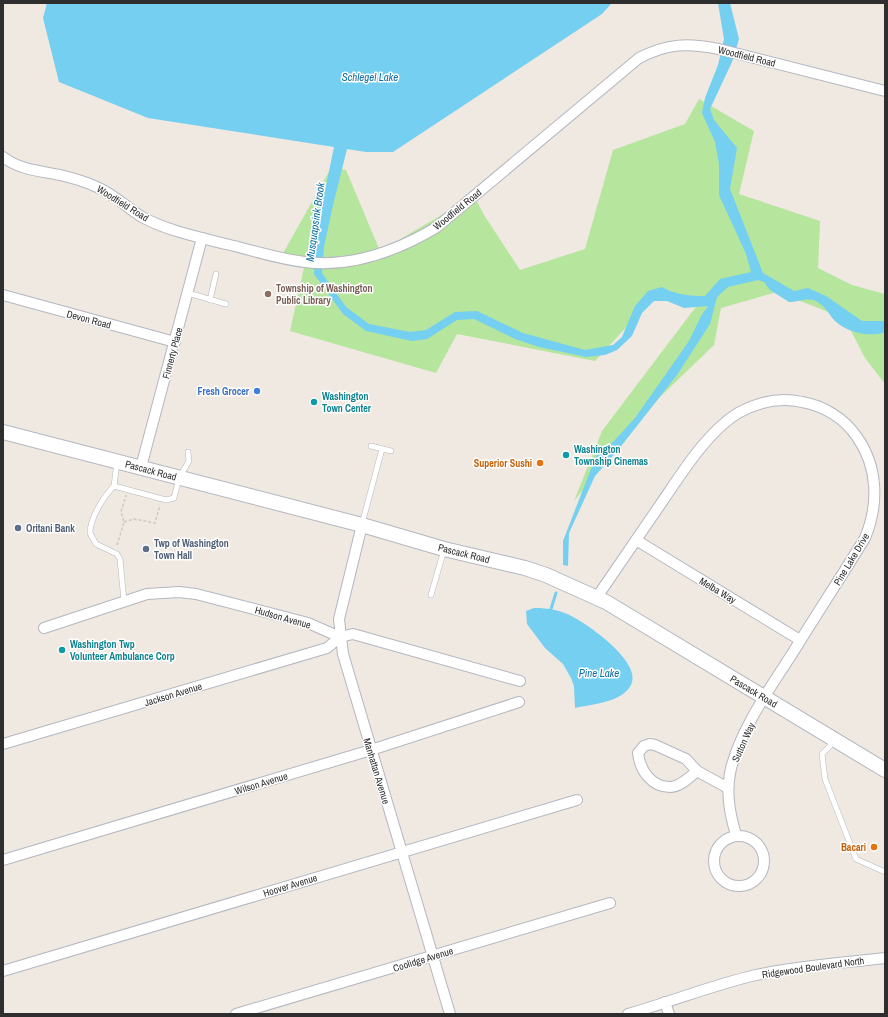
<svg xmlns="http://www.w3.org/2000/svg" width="888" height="1017" viewBox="0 0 888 1017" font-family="'Archivo Narrow',sans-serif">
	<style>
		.green { fill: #b6e59e }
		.water { fill: #75cff0 }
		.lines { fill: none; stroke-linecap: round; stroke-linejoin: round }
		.stream { stroke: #75cff0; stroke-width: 3 }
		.lane-casing { stroke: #b4b7c1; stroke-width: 6 }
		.street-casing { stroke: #b4b7c1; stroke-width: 12 }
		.secondary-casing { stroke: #b4b7c1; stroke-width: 16 }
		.path { stroke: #c9c9c9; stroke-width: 1.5; stroke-dasharray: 3 2; stroke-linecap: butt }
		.lane { stroke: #fff; stroke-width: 5 }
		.street { stroke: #fff; stroke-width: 10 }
		.secondary { stroke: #fff; stroke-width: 14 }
		.education-dot { fill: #8d6e63; stroke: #fff; stroke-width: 1.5 }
		.shop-dot { fill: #3f7fe0; stroke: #fff; stroke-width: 1.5 }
		.culture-dot { fill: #0f9aa8; stroke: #fff; stroke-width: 1.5 }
		.food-dot { fill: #e8710a; stroke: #fff; stroke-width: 1.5 }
		.service-dot { fill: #5c6f8a; stroke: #fff; stroke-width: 1.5 }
		.labels { text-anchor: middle; stroke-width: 3; stroke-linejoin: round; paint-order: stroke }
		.street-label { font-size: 10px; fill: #2e2e2e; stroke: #fff }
		.education-label { font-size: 10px; font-weight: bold; fill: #785e54; stroke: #fff; text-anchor: start }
		.shop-label { font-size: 10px; font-weight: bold; fill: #366cbe; stroke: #fff; text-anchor: end }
		.culture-label { font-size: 10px; font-weight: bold; fill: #0d838f; stroke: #fff; text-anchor: start }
		.food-label { font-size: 10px; font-weight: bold; fill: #c56008; stroke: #fff; text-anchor: end }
		.service-label { font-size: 10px; font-weight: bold; fill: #4e5e75; stroke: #fff; text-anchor: start }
		.water-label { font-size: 11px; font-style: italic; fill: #0d6fa3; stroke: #fff }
	</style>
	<rect width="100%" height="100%" fill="#efe9e1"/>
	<polygon class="green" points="699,99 754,131 739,194 820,221 818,268 852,285 885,294 885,384 865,358 848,325 831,313 777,292 721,308 714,345 660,397 574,501 602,431 701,300 655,296 595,361 457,334 436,373 290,331 305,263 281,257 331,168 346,170 380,251 474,196 484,215 520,270 585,249 613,150 685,124"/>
	<g class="water">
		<path d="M47,3h565l-10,11 -209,138h-27l-19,-3 -14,56 -9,42 -2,26 24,34 23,17 41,8 16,-2 29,-18 22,-1 46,22 62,17 28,-5 9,-8 13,-31 13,-15 14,-4c14,8 27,9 43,9l15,-17 31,-7 -5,-18 -27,-59v-31l-4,-22 -13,-29 3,-15 13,-33 6,-26 -6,-36h12l9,36 -7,23 -22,47 4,11 23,28 -7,41 33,84 31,18 14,-3 18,8 36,25h23v11c-14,6 -39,0 -50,-11 -7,-7 -10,-17 -22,-21 -6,-2 -17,2 -24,2l-19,-12 -6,-8 -6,-2 -30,7 -11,10 -7,27 -33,51 -59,75 -23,26 -26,57 -1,33 -5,-1v-24l33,-85 18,-15 21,-23 54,-77 12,-25 7,-10 -24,2 -17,-7h-13l-12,12 -10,23 -15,14 -12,5 -19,2 -47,-10 -24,-8 -41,-20 -17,1 -30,19 -15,2 -46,-10 -23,-17 -29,-40 3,-44 17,-83 -186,-29 -89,-36 -16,-64z"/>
		<path d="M534,608c14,0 27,2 39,9 16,8 70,46 58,68 -10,18 -39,19 -56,23l-1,-22 -3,-8 -8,-14 -18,-16 -18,-24 -1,-13z"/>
	</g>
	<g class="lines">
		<polyline class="stream" points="551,609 556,593"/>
		<g class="lane-casing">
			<g id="lane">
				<polyline points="188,293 226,304"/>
				<polyline points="210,300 216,274"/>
				<polyline points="371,446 391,451"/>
				<polyline points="117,462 114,486 166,500 174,498 179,478 189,461 188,452"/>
				<path d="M114,486c-10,10 -24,32 -24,47l6,11 21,10 3,5 4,42"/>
				<polyline points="362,524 382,449"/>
				<polyline points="431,595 444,550"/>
				<polyline points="835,741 822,754 825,779 856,859 885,872"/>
			</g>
		</g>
		<g class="street-casing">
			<g id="street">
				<path d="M3,157c17,13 37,14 57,18 13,3 26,7 37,12 17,7 30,21 45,30 26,14 56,20 84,27 26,6 52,15 79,18 48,6 92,-11 132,-35l202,-169c29,-15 49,-15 80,-9l166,42"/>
				<polyline points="3,295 175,342"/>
				<polyline points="141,467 202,238"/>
				<polyline points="362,525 339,619 343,654 450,1014"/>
				<polyline points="636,540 800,640"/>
				<path d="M597,597c21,-31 43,-63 65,-95 20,-29 45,-70 76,-89 20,-11 42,-16 64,-11 22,4 42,16 55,35 21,30 22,67 8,101 -24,39 -49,77 -73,116 -22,34 -54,79 -62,119 -4,22 0,41 6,62"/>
				<polyline points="44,628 147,594 179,592 196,594 308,623 340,637 353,634 520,681"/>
				<polyline points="3,744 327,648 340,637"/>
				<path d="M697,771c-7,6 -17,16 -27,16 -19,0 -30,-17 -32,-34l6,-7 6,-2 5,1 31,14 11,12 31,17"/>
				<circle cx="739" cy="861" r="25"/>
				<polyline points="3,860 371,750 519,702"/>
				<polyline points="3,971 577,800"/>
				<polyline points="665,1002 669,1014"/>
				<polyline points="236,1014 610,903"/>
				<path d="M628,1014c43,-12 84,-29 128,-39 42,-9 86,-12 129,-17"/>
			</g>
		</g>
		<g class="secondary-casing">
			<polyline id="secondary" points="3,432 362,525 444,549 525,568 546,575 606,602 885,770"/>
		</g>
		<g class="path">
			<polyline points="124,522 134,519 155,523 160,505"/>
			<polyline points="117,545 124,522 121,512 126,495"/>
		</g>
		<use href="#lane" class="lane"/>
		<use href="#street" class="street"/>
		<use href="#secondary" class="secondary"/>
	</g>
	<circle class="education-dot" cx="268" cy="294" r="4"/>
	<circle class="shop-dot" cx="257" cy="391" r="4"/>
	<g class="culture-dot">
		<circle cx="314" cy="402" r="4"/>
		<circle cx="566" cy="455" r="4"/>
		<circle cx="62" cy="650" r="4"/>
	</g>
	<g class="food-dot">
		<circle cx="540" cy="463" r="4"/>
		<circle cx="874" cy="847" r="4"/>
	</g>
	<g class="service-dot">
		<circle cx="18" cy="528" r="4"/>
		<circle cx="146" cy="549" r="4"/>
	</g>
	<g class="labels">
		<g class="street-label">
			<text transform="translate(747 56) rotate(14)" y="4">Woodfield Road</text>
			<text transform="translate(123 203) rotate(32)" y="4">Woodfield Road</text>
			<text transform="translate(457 209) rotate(-39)" y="4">Woodfield Road</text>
			<text transform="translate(89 319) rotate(15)" y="4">Devon Road</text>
			<text transform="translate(172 353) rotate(-75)" y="4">Finnerty Place</text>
			<text transform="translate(151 470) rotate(15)" y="4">Pascack Road</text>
			<text transform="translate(464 553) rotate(14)" y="4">Pascack Road</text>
			<text transform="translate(851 559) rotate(-59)" y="4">Pine Lake Drive</text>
			<text transform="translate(718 590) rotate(31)" y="4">Melba Way</text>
			<text transform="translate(283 617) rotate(16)" y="4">Hudson Avenue</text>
			<text transform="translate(754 691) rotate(31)" y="4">Pascack Road</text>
			<text transform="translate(173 694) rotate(-17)" y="4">Jackson Avenue</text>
			<text transform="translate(743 742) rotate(-66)" y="4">Sutton Way</text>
			<text transform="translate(377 771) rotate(73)" y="4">Manhattan Avenue</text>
			<text transform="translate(261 783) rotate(-17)" y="4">Wilson Avenue</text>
			<text transform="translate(290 885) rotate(-17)" y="4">Hoover Avenue</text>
			<text transform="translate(423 959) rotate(-17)" y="4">Coolidge Avenue</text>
			<text transform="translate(813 967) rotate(-8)" y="4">Ridgewood Boulevard North</text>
		</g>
		<g class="education-label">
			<text x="276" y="292">Township of Washington<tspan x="276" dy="12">Public Library</tspan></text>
		</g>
		<g class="shop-label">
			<text x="249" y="395">Fresh Grocer</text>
		</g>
		<g class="culture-label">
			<text x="322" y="400">Washington<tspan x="322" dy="12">Town Center</tspan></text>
			<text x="574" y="453">Washington<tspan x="574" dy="12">Township Cinemas</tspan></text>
			<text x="70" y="648">Washington Twp<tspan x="70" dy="12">Volunteer Ambulance Corp</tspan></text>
		</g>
		<g class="food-label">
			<text x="532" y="467">Superior Sushi</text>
			<text x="866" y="851">Bacari</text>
		</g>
		<g class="service-label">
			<text x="26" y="532">Oritani Bank</text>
			<text x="154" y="547">Twp of Washington<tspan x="154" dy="12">Town Hall</tspan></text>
		</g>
		<g class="water-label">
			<text x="370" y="81">Schlegel Lake</text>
			<text transform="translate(315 222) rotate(-82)" y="4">Musquapsink Brook</text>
			<text x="599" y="677">Pine Lake</text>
		</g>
	</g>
	<rect width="888" height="1017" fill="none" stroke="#2e2e2e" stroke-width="8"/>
</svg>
